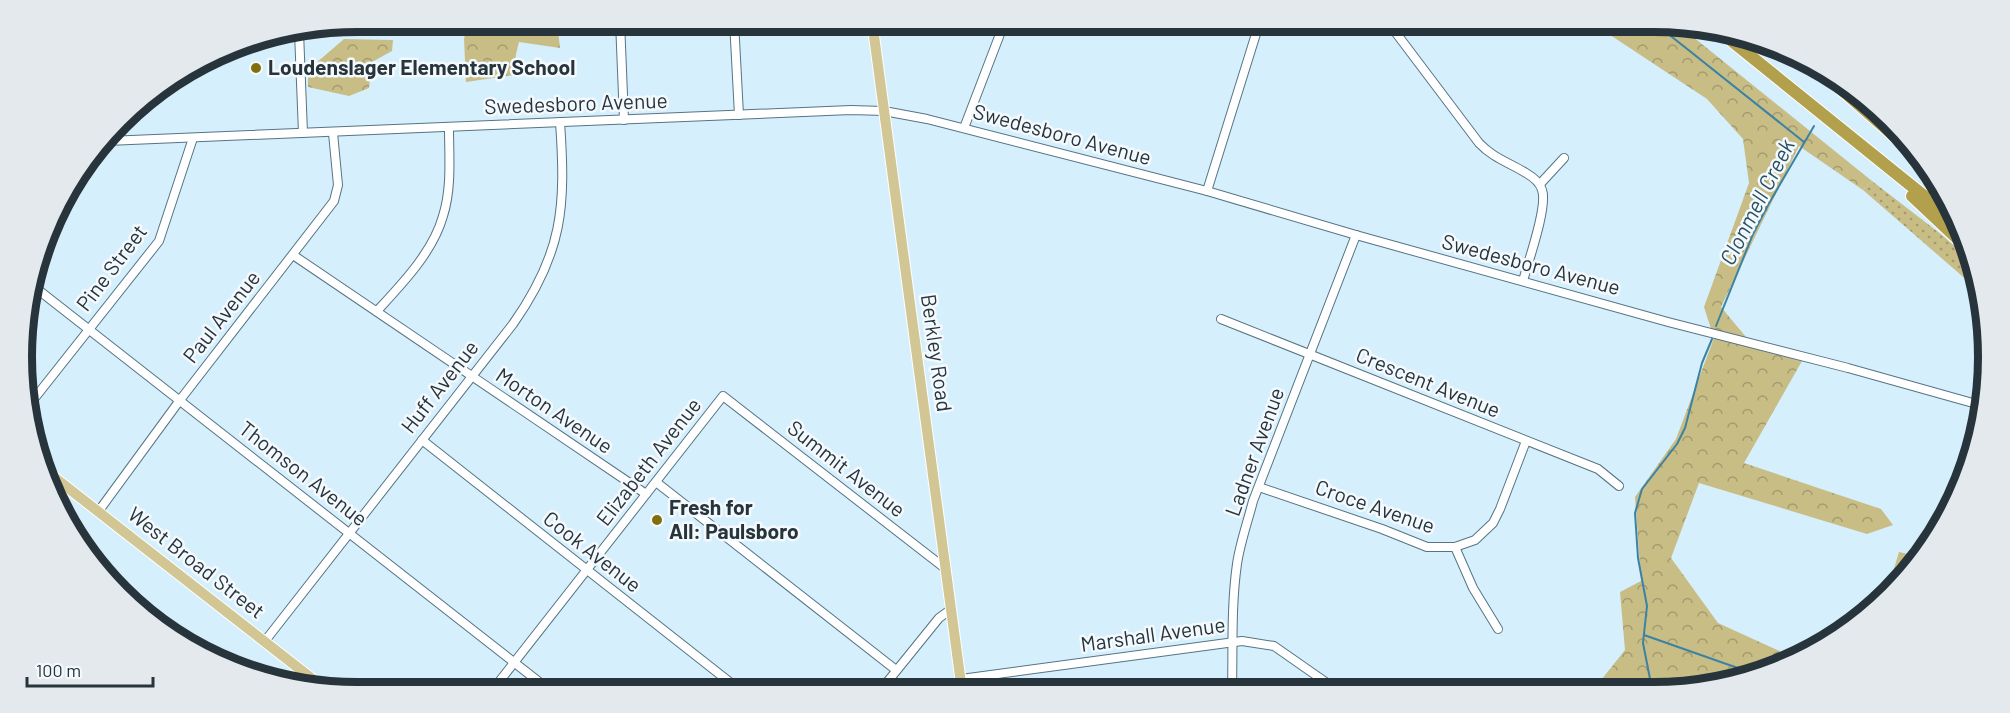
<svg xmlns="http://www.w3.org/2000/svg" width="2010" height="713" viewBox="0 0 2010 713" font-family="Barlow,sans-serif">
	<style>
		.grass { fill: url(#grass-dots) }
		.forest { fill: url(#forest-crowns) }
		.lines { fill: none; stroke-linecap: round; stroke-linejoin: round }
		.stream { stroke: #3b82a3; stroke-width: 2 }
		.minor-casing { stroke: #567483; stroke-width: 10 }
		.major-casing { stroke: #fff; stroke-width: 12 }
		.highway-casing { stroke: #fff; stroke-width: 14 }
		.minor { stroke: #fff; stroke-width: 8 }
		.major { stroke: #d1c694; stroke-width: 10 }
		.highway { stroke: #b2a04d; stroke-width: 12 }
		.poi-dot { fill: #816f0d; stroke: #f3f9fd; stroke-width: 2 }
		.labels { text-anchor: middle; stroke-width: 5; stroke-linejoin: round; paint-order: stroke }
		.poi-label { font-size: 21px; font-weight: bold; fill: #27343b; stroke: #f3f9fd; text-anchor: start }
		.street-label { font-size: 21px; fill: #27343b; stroke: #f3f9fd }
		.water-label { font-size: 22px; font-style: italic; fill: #275063; stroke: #f3f9fd }
		.rim { fill: none; stroke: #27343b; stroke-width: 8 }
	</style>
	<defs>
		<pattern id="grass-dots" width="8" height="8" patternUnits="userSpaceOnUse" patternTransform="scale(1.5)"><rect width="8" height="8" fill="#c9bd86"/><path d="M2 2h.1M6 6h.1" fill="none" stroke="#a39a6f" stroke-width="1.8" stroke-linecap="round"/></pattern>
		<pattern id="forest-crowns" width="20" height="18" patternUnits="userSpaceOnUse" patternTransform="scale(1.5)"><rect width="20" height="18" fill="#c9bd86"/><path d="M2 6a3 3 0 1 1 6 0M12 15a3 3 0 1 1 6 0" fill="none" stroke="#a39a6f"/></pattern>
	</defs>
	<rect width="100%" height="100%" fill="#d5effd"/>
	<polygon class="grass" points="1872,181 1942,235 1968,258 1975,279 1969,282 1863,190"/>
	<g class="forest">
		<polygon points="468,21 523,21 523,24 557,22 560,48 519,42 516,54 514,75 466,82 464,39"/>
		<polygon points="1589,21 1653,21 1677,24 1872,181 1863,190 1799,146 1721,307 1756,349 1802,361 1744,463 1881,509 1893,525 1867,534 1699,483 1671,558 1718,623 1797,659 1726,681 1709,677 1693,689 1594,689 1625,650 1620,592 1641,581 1635,497 1676,439 1714,338 1704,307 1749,183 1743,139 1707,99"/>
		<polygon points="344,39 393,40 392,51 372,62 369,88 349,96 308,87 308,70"/>
		<polygon points="1899,552 1918,556 1886,595"/>
	</g>
	<g class="lines">
		<g class="stream">
			<polyline points="1652,21 1804,142"/>
			<polyline points="1716,326 1753,234 1768,205 1814,126"/>
			<polyline points="1644,635 1752,673"/>
			<polyline points="1652,689 1643,643 1647,606 1638,558 1635,513 1642,489 1677,444 1685,428 1702,363 1712,339"/>
		</g>
		<g class="minor-casing">
			<g id="minor">
				<polyline points="620,21 624,120"/>
				<polyline points="734,21 739,115"/>
				<path d="M1387,21l92,122c14,15 31,20 47,30 7,4 14,10 16,17 6,16 -14,72 -19,91"/>
				<polyline points="299,32 303,133"/>
				<polyline points="964,128 1005,21"/>
				<polyline points="107,141 851,110 884,111 927,119 1207,191 1356,235 1668,322 1848,368 1980,405"/>
				<polyline points="1540,184 1564,158"/>
				<polyline points="1207,191 1260,21"/>
				<polyline points="293,255 646,494"/>
				<polyline points="32,285 552,692"/>
				<path d="M377,311c25,-27 56,-59 66,-95 9,-28 6,-60 6,-88"/>
				<polyline points="1221,319 1598,469 1619,486"/>
				<polyline points="30,404 159,241 193,138"/>
				<polyline points="422,440 741,691"/>
				<polyline points="656,482 896,670"/>
				<polyline points="1259,487 1382,529 1427,547 1455,547 1475,540 1493,523 1500,509 1526,441"/>
				<polyline points="98,512 180,400 334,201 338,185 333,133"/>
				<polyline points="1455,547 1473,588 1498,629"/>
				<path d="M265,641l248,-317c50,-71 53,-117 47,-202"/>
				<polyline points="961,679 1242,641 1274,646 1337,690"/>
				<path d="M1232,690c1,-42 -1,-84 5,-126 3,-21 11,-43 16,-63l103,-266"/>
				<polyline points="880,691 939,618 950,610"/>
				<polyline points="491,692 723,396 946,569"/>
			</g>
		</g>
		<g class="major-casing">
			<g id="major">
				<polyline points="872,21 962,691"/>
				<polyline points="45,470 324,688"/>
			</g>
		</g>
		<g class="highway-casing">
			<g id="highway">
				<polyline points="1717,29 1955,221"/>
				<polyline points="1824,74 1908,148"/>
				<polyline points="1912,196 1963,244"/>
			</g>
		</g>
		<use href="#minor" class="minor"/>
		<use href="#major" class="major"/>
		<use href="#highway" class="highway"/>
	</g>
	<g class="poi-dot">
		<circle cx="256" cy="68" r="6"/>
		<circle cx="657" cy="520" r="6"/>
	</g>
	<g class="labels">
		<g class="poi-label">
			<text x="268" y="75">Loudenslager Elementary School</text>
			<text x="669" y="515">Fresh for<tspan x="669" dy="24">All: Paulsboro</tspan></text>
		</g>
		<g class="street-label">
			<text transform="translate(576 104) rotate(-2)" y="7">Swedesboro Avenue</text>
			<text transform="translate(1062 135) rotate(15)" y="7">Swedesboro Avenue</text>
			<text transform="translate(1531 265) rotate(15)" y="7">Swedesboro Avenue</text>
			<text transform="translate(112 268) rotate(-53)" y="7">Pine Street</text>
			<text transform="translate(222 317) rotate(-52)" y="7">Paul Avenue</text>
			<text transform="translate(936 353) rotate(82)" y="7">Berkley Road</text>
			<text transform="translate(1428 383) rotate(22)" y="7">Crescent Avenue</text>
			<text transform="translate(440 387) rotate(-52)" y="7">Huff Avenue</text>
			<text transform="translate(554 411) rotate(34)" y="7">Morton Avenue</text>
			<text transform="translate(1255 452) rotate(-70)" y="7">Ladner Avenue</text>
			<text transform="translate(649 462) rotate(-52)" y="7">Elizabeth Avenue</text>
			<text transform="translate(846 469) rotate(38)" y="7">Summit Avenue</text>
			<text transform="translate(303 474) rotate(38)" y="7">Thomson Avenue</text>
			<text transform="translate(1375 507) rotate(19)" y="7">Croce Avenue</text>
			<text transform="translate(592 552) rotate(38)" y="7">Cook Avenue</text>
			<text transform="translate(196 563) rotate(38)" y="7">West Broad Street</text>
			<text transform="translate(1153 635) rotate(-8)" y="7">Marshall Avenue</text>
		</g>
		<g class="water-label">
			<text transform="translate(1757 202) rotate(-63)" y="8">Clonmell Creek</text>
		</g>
	</g>
	<path d="M0 0H2010V713H0ZM357 32H1653A325 325 0 0 1 1978 357V357A325 325 0 0 1 1653 682H357A325 325 0 0 1 32 357V357A325 325 0 0 1 357 32Z" fill="#e3e9ed" fill-rule="evenodd"/>
	<path class="rim" d="M357 32H1653A325 325 0 0 1 1978 357V357A325 325 0 0 1 1653 682H357A325 325 0 0 1 32 357V357A325 325 0 0 1 357 32Z"/>
	<path d="M27 677v9h126v-9" fill="none" stroke="#27343b" stroke-width="3"/>
	<text x="36" y="677" font-size="18" fill="#27343b" stroke="#f3f9fd" stroke-width="4.5" paint-order="stroke">100 m</text>
</svg>
